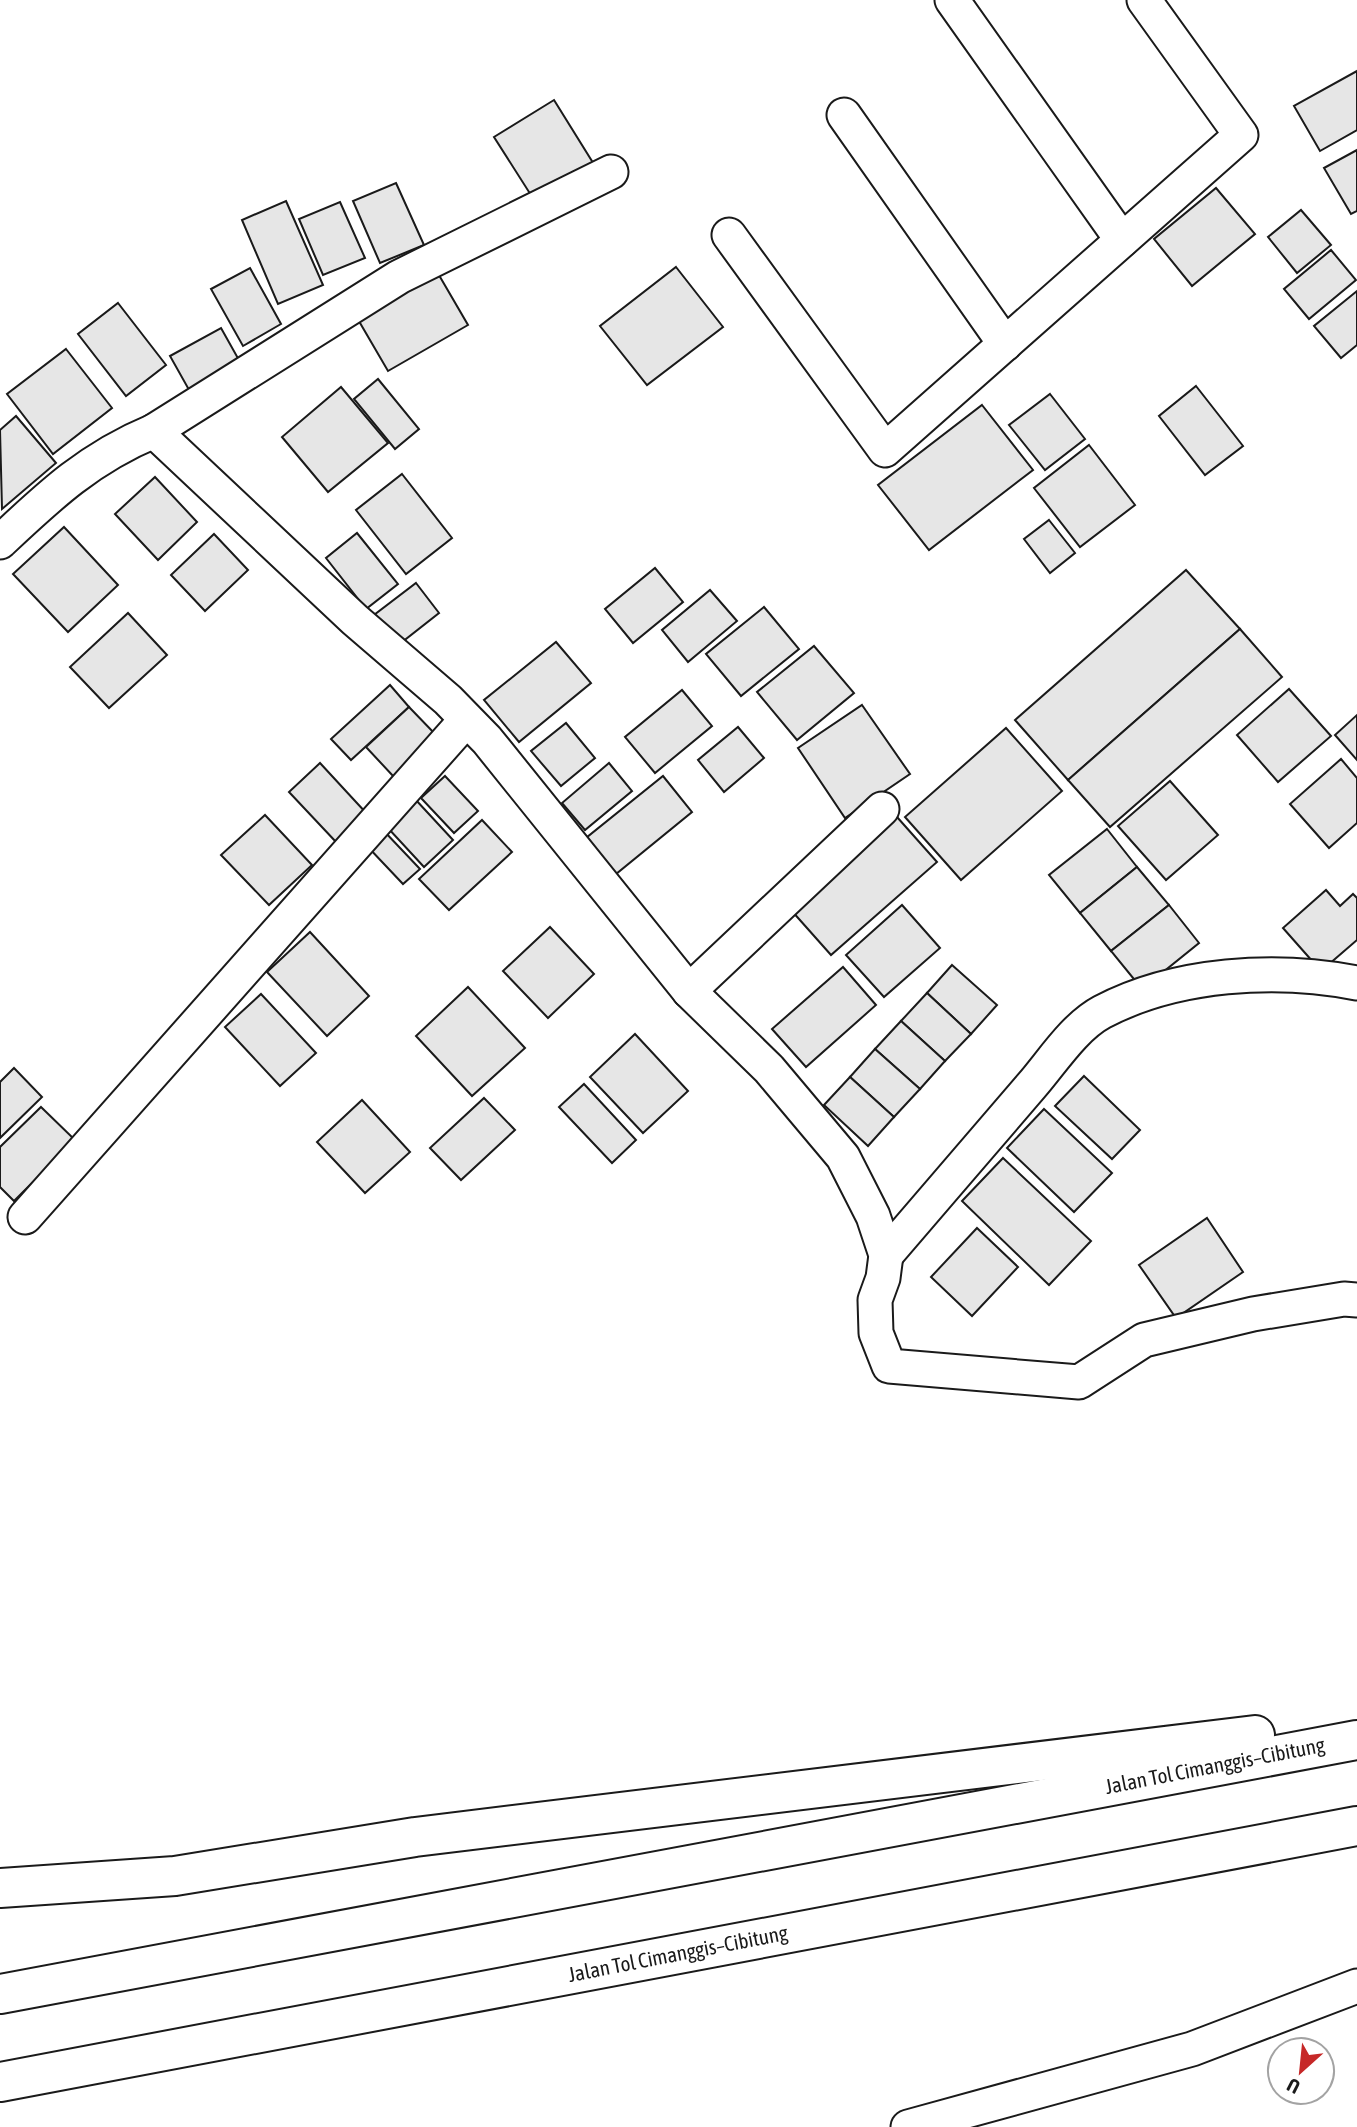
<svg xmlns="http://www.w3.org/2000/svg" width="1357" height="2127" viewBox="0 0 1357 2127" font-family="'Asap Condensed',sans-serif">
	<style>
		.building { fill: #e6e6e6; stroke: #1a1a1a; stroke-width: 2 }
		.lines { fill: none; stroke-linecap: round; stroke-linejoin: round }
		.street-casing { stroke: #1a1a1a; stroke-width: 37 }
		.highway-casing { stroke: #1a1a1a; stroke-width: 42 }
		.street { stroke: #fff; stroke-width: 33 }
		.highway { stroke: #fff; stroke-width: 38 }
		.labels { text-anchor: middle; stroke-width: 5; stroke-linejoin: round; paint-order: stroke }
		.street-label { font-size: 21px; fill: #1a1a1a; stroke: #fff }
	</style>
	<rect width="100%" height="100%" fill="#fff"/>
	<g class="building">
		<polygon points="1357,71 1357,130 1320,151 1294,106"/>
		<polygon points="554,100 595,166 536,203 494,137"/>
		<polygon points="1357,150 1357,211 1351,214 1324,168"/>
		<polygon points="396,183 424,245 380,263 353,201"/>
		<polygon points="1216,188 1255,234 1192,286 1154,239"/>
		<polygon points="286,201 323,285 278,304 242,220"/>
		<polygon points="340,202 365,258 323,275 299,219"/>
		<polygon points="1301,210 1331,245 1297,273 1268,237"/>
		<polygon points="1331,250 1356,280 1309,319 1284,289"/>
		<polygon points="676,267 723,327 647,385 600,326"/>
		<polygon points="250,268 281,324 243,346 211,289"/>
		<polygon points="436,270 468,325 388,371 356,316"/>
		<polygon points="1357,291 1357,345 1341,358 1314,326"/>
		<polygon points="118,303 166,365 126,396 78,334"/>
		<polygon points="221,328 244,369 193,397 170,356"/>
		<polygon points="66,349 112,408 53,454 7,394"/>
		<polygon points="378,379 419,429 395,449 354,399"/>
		<polygon points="1196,386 1243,446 1205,475 1159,416"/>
		<polygon points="341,387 388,443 328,492 282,437"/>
		<polygon points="1050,394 1085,439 1045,470 1009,425"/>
		<polygon points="982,405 1033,470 929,550 878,485"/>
		<polygon points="16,416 56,463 2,509 0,430"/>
		<polygon points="1089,445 1135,505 1080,547 1034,488"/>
		<polygon points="402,474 452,538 406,574 356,510"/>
		<polygon points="155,477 197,522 158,560 115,514"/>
		<polygon points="1049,520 1075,553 1050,573 1024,539"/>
		<polygon points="64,527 118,585 68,632 13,574"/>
		<polygon points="357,533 398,584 366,609 326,558"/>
		<polygon points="214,534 248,570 205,611 171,575"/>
		<polygon points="655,568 683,602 633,643 605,609"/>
		<polygon points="1186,570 1240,629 1068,780 1015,720"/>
		<polygon points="416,583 439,613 397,646 374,615"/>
		<polygon points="710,590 737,621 688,662 662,630"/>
		<polygon points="764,607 799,649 741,696 706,654"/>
		<polygon points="128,613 167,655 109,708 70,667"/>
		<polygon points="1240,629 1282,677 1110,827 1068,780"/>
		<polygon points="556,642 591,683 519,742 484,700"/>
		<polygon points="814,646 854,693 797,740 757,692"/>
		<polygon points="390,685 409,707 351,760 331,739"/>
		<polygon points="1289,689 1331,736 1278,782 1237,735"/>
		<polygon points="682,690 712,726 655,773 625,737"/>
		<polygon points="862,705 910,774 845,818 798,748"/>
		<polygon points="409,707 437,736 394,777 366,747"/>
		<polygon points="1357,715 1357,760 1335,735"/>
		<polygon points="566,723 595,758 561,786 531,751"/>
		<polygon points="738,727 764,758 724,792 698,760"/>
		<polygon points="1006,728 1062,791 961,880 905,817"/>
		<polygon points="1341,759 1357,778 1357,823 1329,848 1290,804"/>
		<polygon points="320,763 368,815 337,843 289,792"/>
		<polygon points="609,763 632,791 585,830 562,803"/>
		<polygon points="445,776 478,811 454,833 421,798"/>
		<polygon points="663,776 692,812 616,874 586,838"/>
		<polygon points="1170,781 1218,835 1166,880 1118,826"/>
		<polygon points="415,799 453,840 424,867 387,827"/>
		<polygon points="265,815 312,865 269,905 221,855"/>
		<polygon points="897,817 937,862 831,955 791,910"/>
		<polygon points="482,820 512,852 449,910 419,879"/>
		<polygon points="1107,829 1137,867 1080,913 1049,875"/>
		<polygon points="383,830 420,869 403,884 367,846"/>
		<polygon points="1137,867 1169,905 1111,951 1080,913"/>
		<polygon points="1326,890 1340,906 1353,894 1357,898 1357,940 1321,971 1283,928"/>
		<polygon points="902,905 940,948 884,997 846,955"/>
		<polygon points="1169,905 1199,943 1142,989 1111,951"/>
		<polygon points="550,927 594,974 548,1018 503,971"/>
		<polygon points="310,932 369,996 327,1036 267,972"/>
		<polygon points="952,965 997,1005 971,1034 927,993"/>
		<polygon points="843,967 876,1005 806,1067 772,1029"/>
		<polygon points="468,987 525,1048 472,1096 416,1036"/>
		<polygon points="927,993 971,1034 945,1061 901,1021"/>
		<polygon points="261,994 316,1053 280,1086 225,1027"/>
		<polygon points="901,1021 945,1061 920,1089 875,1049"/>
		<polygon points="635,1034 688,1091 643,1133 590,1077"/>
		<polygon points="875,1049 920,1089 894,1117 850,1077"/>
		<polygon points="14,1068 42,1097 0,1138 0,1082"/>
		<polygon points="1084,1076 1140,1130 1112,1159 1055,1106"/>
		<polygon points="850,1077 894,1117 868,1146 824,1105"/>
		<polygon points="584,1084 636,1140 612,1163 559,1107"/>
		<polygon points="484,1098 515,1130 461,1180 430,1148"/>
		<polygon points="362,1100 410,1152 365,1193 317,1142"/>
		<polygon points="41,1107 75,1140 14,1201 0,1187 0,1147"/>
		<polygon points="1044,1109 1112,1173 1074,1212 1007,1148"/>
		<polygon points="1003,1158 1091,1241 1049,1285 962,1201"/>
		<polygon points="1207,1218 1243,1272 1176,1318 1139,1265"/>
		<polygon points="977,1228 1018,1267 972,1316 931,1277"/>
	</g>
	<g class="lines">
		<g class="street-casing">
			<g id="street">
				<polyline points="952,0 1122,240"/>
				<polyline points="844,115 1005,344"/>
				<polyline points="729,235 885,450 1241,135 1144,0"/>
				<polyline points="154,431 399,277 611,172"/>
				<path d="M0,542c50,-47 89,-84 154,-111l201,189 93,80 39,40 202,251 80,78 74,88 30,59 13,39 -3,23 -8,22 1,33 13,33 190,16 65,-42 109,-26 91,-15 13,1"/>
				<polyline points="689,991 882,809"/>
				<polyline points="25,1217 466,720"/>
				<path d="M886,1255c49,-57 97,-113 146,-170 20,-23 42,-58 70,-73 74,-39 174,-45 255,-29"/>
				<polyline points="908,2127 1192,2049 1357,1986"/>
			</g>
		</g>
		<g class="highway-casing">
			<g id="highway">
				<polyline points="0,1888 175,1876 415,1837 1255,1735"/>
				<polyline points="0,1994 1357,1740"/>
				<polyline points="0,2082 1357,1826"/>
			</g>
		</g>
		<use href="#street" class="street"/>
		<use href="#highway" class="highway"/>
	</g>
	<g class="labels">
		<g class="street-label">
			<text transform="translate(1215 1766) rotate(-11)" y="7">Jalan Tol Cimanggis–Cibitung</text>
			<text transform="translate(678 1954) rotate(-11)" y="7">Jalan Tol Cimanggis–Cibitung</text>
		</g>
	</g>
	<g transform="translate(1301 2071) rotate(207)"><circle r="33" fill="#ffffff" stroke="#a3a3a3" stroke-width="2"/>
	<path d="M0-5L12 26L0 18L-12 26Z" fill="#c62828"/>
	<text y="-10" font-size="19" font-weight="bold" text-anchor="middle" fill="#1a1a1a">U</text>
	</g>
</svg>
